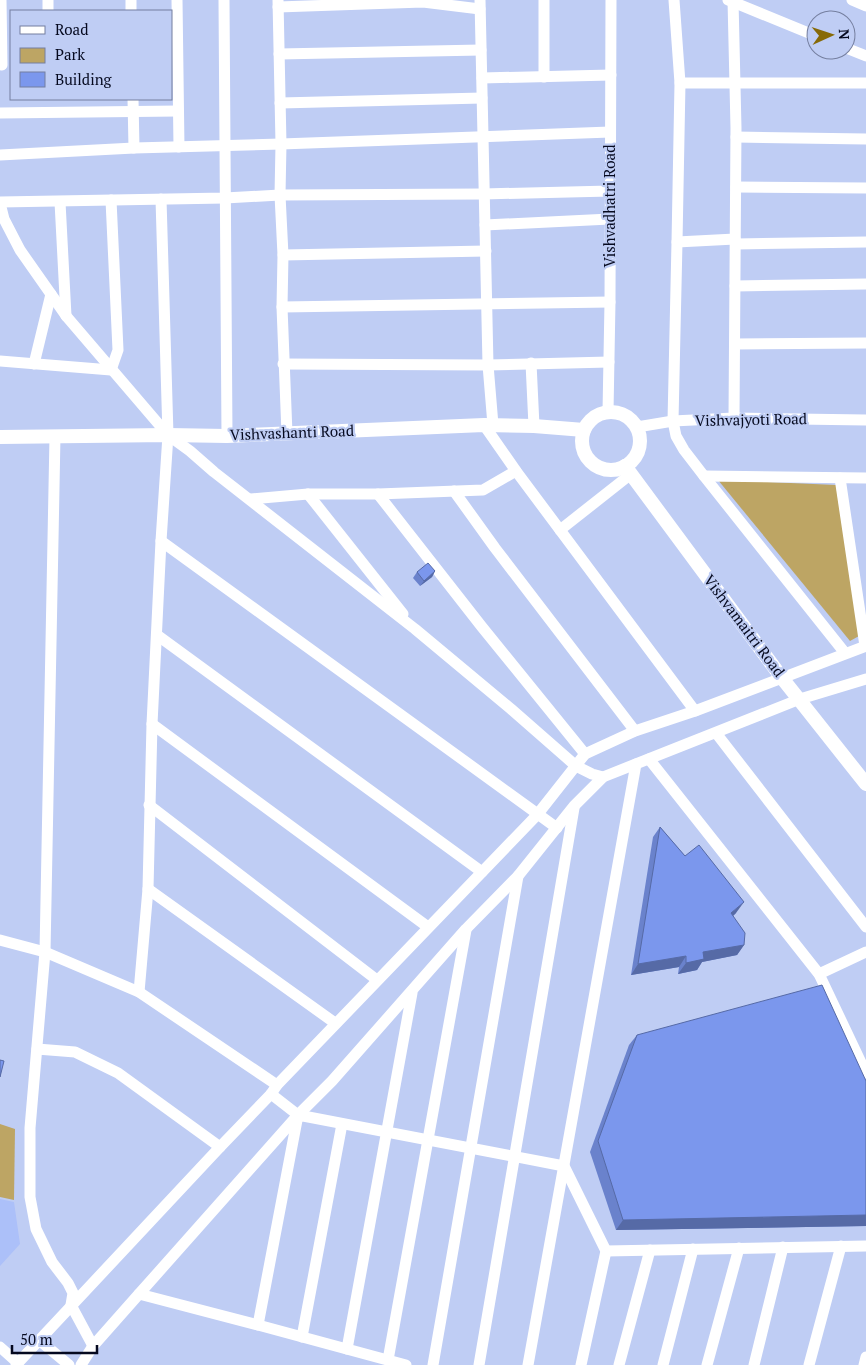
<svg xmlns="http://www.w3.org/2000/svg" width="866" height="1365" viewBox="0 0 866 1365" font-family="'PT Serif',serif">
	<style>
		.built { fill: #acc0f9 }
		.park { fill: #bda564 }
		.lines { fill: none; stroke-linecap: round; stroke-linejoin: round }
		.minor { stroke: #fff; stroke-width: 11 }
		.tertiary { stroke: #fff; stroke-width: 14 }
		.wall { fill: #6a82cc }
		.shaded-wall { fill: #566aa6 }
		.building { fill: #7b97ed; stroke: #566aa6 }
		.labels { text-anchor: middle; stroke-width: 4.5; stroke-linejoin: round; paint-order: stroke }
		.street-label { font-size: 15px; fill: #05091f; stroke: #bfcdf4 }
	</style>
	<rect width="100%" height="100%" fill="#bfcdf4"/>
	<polygon class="built" points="0,1199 14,1202 20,1244 0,1266"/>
	<g class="park">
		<polygon points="718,480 836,485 859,636 850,641"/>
		<polygon points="0,1124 15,1129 14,1200 0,1197"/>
	</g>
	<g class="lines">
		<g class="minor">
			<polyline points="1,0 2,65"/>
			<polyline points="48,0 48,11"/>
			<polyline points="131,0 131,11"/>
			<polyline points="177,0 179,147"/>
			<polyline points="224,0 227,436"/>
			<polyline points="278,0 281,144 280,195 283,255 282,307 287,434"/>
			<polyline points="480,0 488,365 493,425"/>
			<polyline points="674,0 680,83 677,242 673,421 676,436 684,450 704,476 845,653"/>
			<polyline points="728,0 816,36"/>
			<polyline points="733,0 736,128 734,418"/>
			<polyline points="852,0 866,6"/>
			<polyline points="278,7 423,2 480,9"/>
			<polyline points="846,48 866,56"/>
			<polyline points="279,54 481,50"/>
			<polyline points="544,77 544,0"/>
			<polyline points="482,78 611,75"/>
			<polyline points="680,83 866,83"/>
			<polyline points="133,99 134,148"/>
			<polyline points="280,103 482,98"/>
			<polyline points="0,113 178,111"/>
			<polyline points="736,137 866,139"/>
			<polyline points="0,155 134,148 281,144 610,132"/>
			<polyline points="736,187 866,188"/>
			<polyline points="0,202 225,198 280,195 483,194 610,191"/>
			<polyline points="60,202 66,316"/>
			<polyline points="0,203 4,219 20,250 67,317 168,435 190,451 214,472 415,629 511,709 576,766 592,774 603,777"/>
			<polyline points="485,225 610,219"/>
			<polyline points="677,242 735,239"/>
			<polyline points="736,244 866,242"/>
			<polyline points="283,255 486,251"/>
			<polyline points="735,286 866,284"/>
			<polyline points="282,307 610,302"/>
			<polyline points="735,344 866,343"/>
			<polyline points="0,361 111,370 118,350 111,200"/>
			<polyline points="531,363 534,426"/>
			<polyline points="34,364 51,294"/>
			<polyline points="283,364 488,365 609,362"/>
			<polyline points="608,412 610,302 611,0"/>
			<polyline points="484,425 516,471 695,711"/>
			<polyline points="637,427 673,421 734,418 866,420"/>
			<polyline points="55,436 45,952 30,1128 30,1197 36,1229 52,1262 68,1283 73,1293 71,1305 93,1346"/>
			<polyline points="704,476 866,478"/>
			<polyline points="840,478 865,646"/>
			<polyline points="454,491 495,548 635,731"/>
			<polyline points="308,494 403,614"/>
			<polyline points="378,494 482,627 585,754"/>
			<polyline points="251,499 308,494 378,494 483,490 516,471"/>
			<polyline points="560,530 631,474"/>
			<polyline points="161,541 557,828"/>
			<polyline points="157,635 482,872"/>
			<polyline points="152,724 428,927"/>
			<polyline points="716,733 866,927"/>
			<polyline points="649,759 819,974 866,1073"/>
			<polyline points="149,805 377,980"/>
			<polyline points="148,889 335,1023"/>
			<polyline points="0,940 45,952 139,992 277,1085"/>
			<polyline points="819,974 866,952"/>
			<polyline points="139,992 148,889 152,724 161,541 168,435 161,199"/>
			<polyline points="37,1049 75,1052 118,1073 220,1147"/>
			<polyline points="271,1094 298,1115"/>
			<polyline points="606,1251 866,1246"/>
			<polyline points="139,1294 258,1325 406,1365"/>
			<polyline points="258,1325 298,1115 564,1166 606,1251 581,1365"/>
			<polyline points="302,1337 342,1124"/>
			<polyline points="39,1340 69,1365"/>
			<polyline points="0,1347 18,1363"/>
			<polyline points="347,1349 412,993"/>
			<polyline points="388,1360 466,930"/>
			<polyline points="16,1365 220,1147 271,1094 277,1085 537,815 585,754 635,731 695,711 866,646"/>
			<polyline points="81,1365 93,1346 139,1294 298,1115 332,1081 466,929 518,876 574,806 603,777 800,699 866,679"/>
			<polyline points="433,1365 518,876"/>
			<polyline points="479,1365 574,808"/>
			<polyline points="528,1365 636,764"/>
			<polyline points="619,1365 650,1250"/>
			<polyline points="663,1365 693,1249"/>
			<polyline points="707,1365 739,1248"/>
			<polyline points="754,1365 783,1247"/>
			<polyline points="809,1365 841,1246"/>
			<polyline points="864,1365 866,1357"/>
		</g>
		<g class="tertiary">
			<circle cx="611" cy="441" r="29"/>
			<polyline points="0,437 168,435 227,436 484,425 534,426 584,430"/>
			<polyline points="625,466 782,678 866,784"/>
		</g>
	</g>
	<g class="wall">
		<polygon points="435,571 432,577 420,586 413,578 417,572"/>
		<polygon points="660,827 685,856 736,913 733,916 744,945 737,955 702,962 697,970 678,974 679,967 631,975 653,837"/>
		<polygon points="637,1035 866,1081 866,1226 616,1230 590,1152 629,1045"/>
	</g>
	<g class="shaded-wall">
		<polygon points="435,571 432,577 420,586 424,581"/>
		<polygon points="744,902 736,913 724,924 731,913"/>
		<polygon points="744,945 737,955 702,962 697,970 678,974 686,963 703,952"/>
		<polygon points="686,956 679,967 631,975 638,964"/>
		<polygon points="866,1215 866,1226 616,1230 623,1220"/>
	</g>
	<g class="building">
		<polygon points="428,563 435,571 424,581 417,572"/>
		<polygon points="660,827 685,856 699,845 744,902 731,913 745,933 744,945 703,952 704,959 686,963 686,956 638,964"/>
		<polygon points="822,985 866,1081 866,1215 623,1220 598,1141 637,1035"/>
		<polygon points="0,1060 4,1061 0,1077"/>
	</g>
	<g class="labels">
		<g class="street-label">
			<text transform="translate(610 206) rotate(-90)" y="5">Vishvadhatri Road</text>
			<text transform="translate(751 420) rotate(-1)" y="5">Vishvajyoti Road</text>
			<text transform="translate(292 433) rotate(-2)" y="5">Vishvashanti Road</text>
			<text transform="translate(744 626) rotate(53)" y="5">Vishvamaitri Road</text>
		</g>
	</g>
	<rect x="10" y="10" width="162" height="90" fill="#bfcdf4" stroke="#757f9f"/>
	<rect x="20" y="26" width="25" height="8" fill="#ffffff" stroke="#757f9f"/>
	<text x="55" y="35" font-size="15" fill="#05091f">Road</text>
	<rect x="20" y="48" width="25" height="15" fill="#bda564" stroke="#757f9f"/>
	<text x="55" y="60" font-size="15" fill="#05091f">Park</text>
	<rect x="20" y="72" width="25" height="15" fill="#7b97ed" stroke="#757f9f"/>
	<text x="55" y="85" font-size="15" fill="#05091f">Building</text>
	<g transform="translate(831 35) rotate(87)"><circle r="24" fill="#bfcdf4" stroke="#757f9f"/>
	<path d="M0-4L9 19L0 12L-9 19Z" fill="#876a07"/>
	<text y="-8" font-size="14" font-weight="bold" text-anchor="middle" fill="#05091f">N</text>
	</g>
	<path d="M12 1345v8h85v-8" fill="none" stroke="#05091f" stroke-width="2.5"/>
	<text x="20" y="1345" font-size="15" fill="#05091f" stroke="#bfcdf4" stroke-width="4" paint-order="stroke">50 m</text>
</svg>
